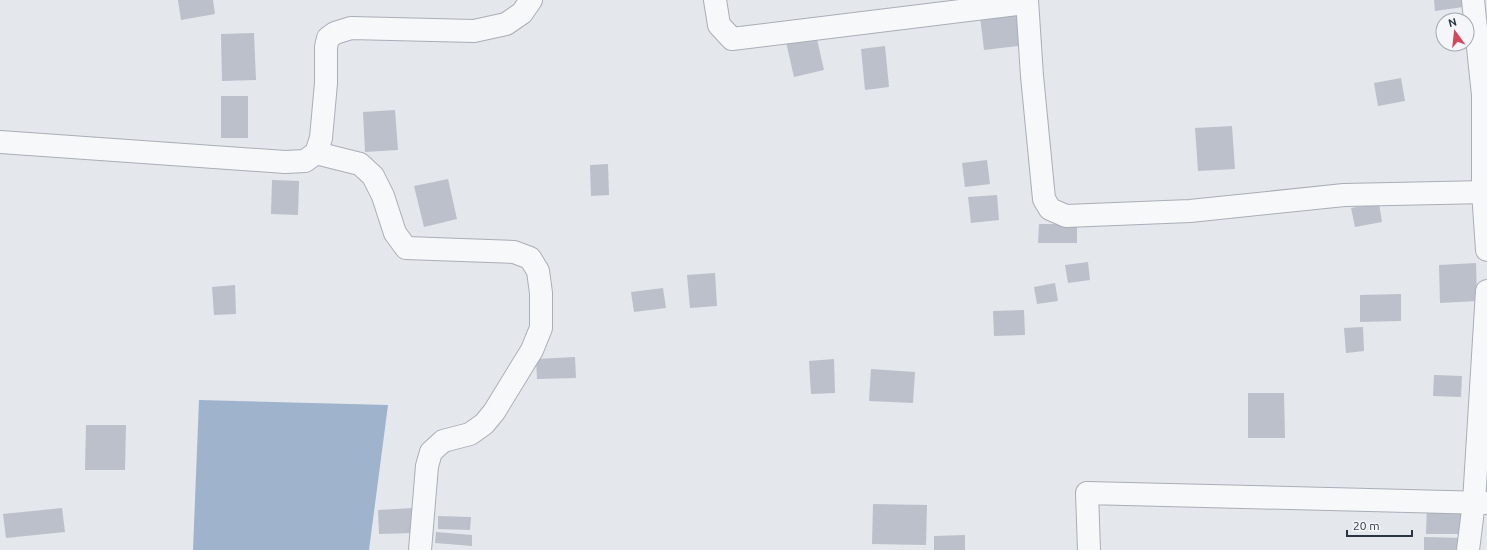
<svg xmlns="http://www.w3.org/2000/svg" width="1487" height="550" viewBox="0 0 1487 550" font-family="Ubuntu,sans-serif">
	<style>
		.water { fill: #9fb4cc }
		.building { fill: #bbc0ca }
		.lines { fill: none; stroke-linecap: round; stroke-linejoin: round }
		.minor-casing { stroke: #a9aeb7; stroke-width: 24 }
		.minor { stroke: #f7f8fa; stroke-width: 22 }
	</style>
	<rect width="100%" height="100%" fill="#e4e7ec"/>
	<polygon class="water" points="199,400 388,405 369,550 193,550"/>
	<g class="building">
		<polygon points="178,0 213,0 215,14 181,20"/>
		<polygon points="1434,0 1462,0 1463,7 1435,11"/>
		<polygon points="1022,11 1026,45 984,50 980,16"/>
		<polygon points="254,33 256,80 222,81 221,34"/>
		<polygon points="816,35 824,70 794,77 786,42"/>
		<polygon points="885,46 889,87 865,90 861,49"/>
		<polygon points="1401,78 1405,101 1378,106 1374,83"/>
		<rect x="221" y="96" width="27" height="42"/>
		<polygon points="395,110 398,150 365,152 363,112"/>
		<polygon points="1232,126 1235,169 1198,171 1195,128"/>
		<polygon points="987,160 990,184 965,187 962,163"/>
		<polygon points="608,164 609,195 591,196 590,165"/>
		<polygon points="448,179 457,219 424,227 414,186"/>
		<polygon points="272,180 299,181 298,215 271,214"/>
		<polygon points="997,195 999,220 971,223 968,197"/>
		<polygon points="1379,203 1382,222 1355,227 1351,208"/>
		<polygon points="1039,224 1077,224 1077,243 1038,243"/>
		<polygon points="1088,262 1090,280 1068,283 1065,265"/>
		<polygon points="1476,263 1477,301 1440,303 1439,265"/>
		<polygon points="715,273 717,306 690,308 687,275"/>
		<polygon points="1055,283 1058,301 1037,304 1034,287"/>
		<polygon points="235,285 236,314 214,315 212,287"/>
		<polygon points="663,288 666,308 634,312 631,292"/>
		<polygon points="1401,294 1401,321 1360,322 1360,295"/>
		<polygon points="1024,310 1025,335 994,336 993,311"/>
		<polygon points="1363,327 1364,351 1346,353 1344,328"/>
		<polygon points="575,357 576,378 537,379 536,359"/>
		<polygon points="834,359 835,393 811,394 809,361"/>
		<polygon points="871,369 915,372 913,403 869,401"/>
		<polygon points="1434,375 1462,376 1461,397 1433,396"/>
		<polygon points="1248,393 1284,393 1285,438 1248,438"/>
		<polygon points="86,425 126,425 125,470 85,470"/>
		<polygon points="873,504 927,505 926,545 872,544"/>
		<polygon points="1427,505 1466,506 1465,534 1426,534"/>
		<polygon points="62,508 65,532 6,538 3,514"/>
		<polygon points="413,508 414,533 379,534 378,510"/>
		<polygon points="438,516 471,517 470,530 438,529"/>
		<polygon points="436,532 472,535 472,546 435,543"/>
		<polygon points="965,535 965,550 934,550 934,536"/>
		<polygon points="1424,537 1463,538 1463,550 1424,550"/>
	</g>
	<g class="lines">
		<g class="minor-casing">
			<g id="minor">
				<polyline points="715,0 719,25 732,39 1017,4 1022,0"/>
				<polyline points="1027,0 1032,76 1044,199 1050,209 1066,216 1190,211 1344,195 1487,192"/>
				<polyline points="1473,0 1483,95 1483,192 1487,250"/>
				<polyline points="0,142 285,162 305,161 316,153 321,138 326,83 326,47 328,38 335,33 351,28 474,31 506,24 522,13 531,0"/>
				<polyline points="316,153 360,164 373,176 383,196 395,233 406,248 514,252 530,258 538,271 541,293 541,328 532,350 494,412 484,424 470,434 443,441 431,452 427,466 420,550"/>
				<polyline points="1089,550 1087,493 1487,503"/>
				<polyline points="1468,550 1474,502 1487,291"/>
			</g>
		</g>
		<use href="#minor" class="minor"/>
	</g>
	<g transform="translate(1455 32) rotate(345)"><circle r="19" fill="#f4f6f9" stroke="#a4a8b1"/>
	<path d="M0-3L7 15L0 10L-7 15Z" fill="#d1495b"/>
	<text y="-6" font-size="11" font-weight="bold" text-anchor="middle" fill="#2b3445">N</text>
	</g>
	<path d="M1347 530v6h65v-6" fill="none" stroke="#2b3445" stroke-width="2"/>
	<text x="1353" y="530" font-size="12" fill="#2b3445" stroke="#f4f6f9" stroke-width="3" paint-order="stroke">20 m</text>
</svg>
